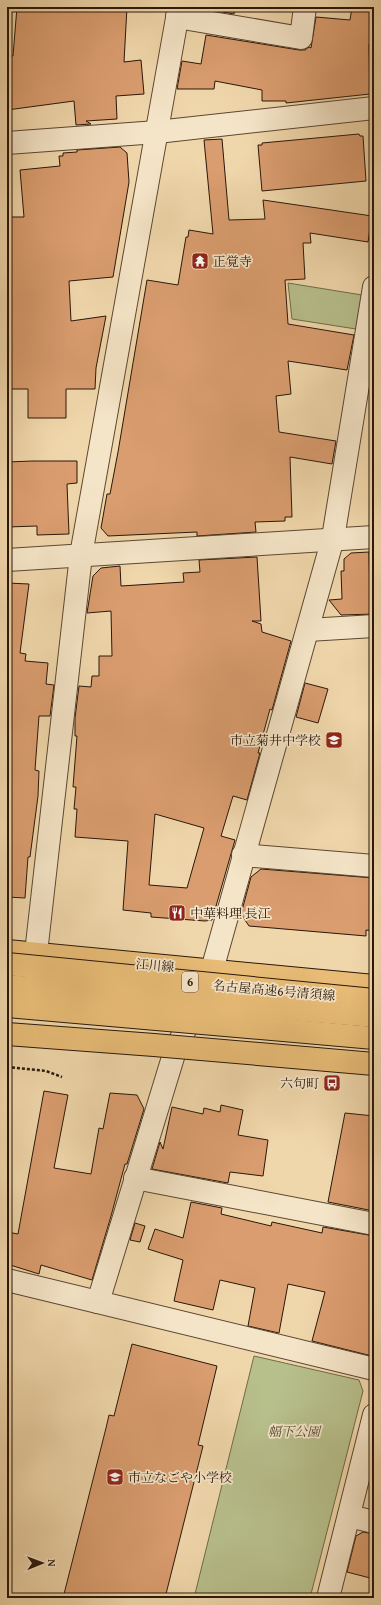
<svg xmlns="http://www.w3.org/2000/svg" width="381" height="1605" viewBox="0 0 381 1605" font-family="'Gentium Book Plus','Noto Serif JP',serif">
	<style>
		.green { fill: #b7bf8b; stroke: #706b4a }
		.building { fill: #da9d6f; stroke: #29170a; fill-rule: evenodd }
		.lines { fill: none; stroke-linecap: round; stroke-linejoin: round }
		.minor-casing { stroke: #5b4732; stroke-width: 24 }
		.major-casing { stroke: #29170a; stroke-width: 24 }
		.path { stroke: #29170a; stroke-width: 2.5; stroke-dasharray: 3 2; stroke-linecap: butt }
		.minor { stroke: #f5e5c8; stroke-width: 22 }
		.major { stroke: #e8bc76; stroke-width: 22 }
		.highway-bridge-casing { stroke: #29170a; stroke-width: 24; stroke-linecap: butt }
		.highway-bridge { stroke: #e8bc76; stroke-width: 22 }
		.labels { text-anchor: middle; stroke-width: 3.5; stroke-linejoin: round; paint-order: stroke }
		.shield { fill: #f5e5c8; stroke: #665543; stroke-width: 1 }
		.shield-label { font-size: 12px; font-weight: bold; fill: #29170a }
		.poi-label { font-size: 13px; fill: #29170a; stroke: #f5e5c8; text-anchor: start }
		.street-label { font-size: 13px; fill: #29170a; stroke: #f5e5c8 }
		.park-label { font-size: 13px; font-style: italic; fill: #544931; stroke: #f5e5c8 }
	</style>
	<rect width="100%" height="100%" fill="#f0d7ab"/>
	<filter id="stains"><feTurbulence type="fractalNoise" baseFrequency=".005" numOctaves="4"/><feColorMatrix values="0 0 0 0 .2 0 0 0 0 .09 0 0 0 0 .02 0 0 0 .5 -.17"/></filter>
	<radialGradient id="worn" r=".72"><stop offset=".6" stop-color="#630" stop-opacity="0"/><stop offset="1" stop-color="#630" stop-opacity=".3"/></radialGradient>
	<g class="green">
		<polygon points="288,283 362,295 356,329 292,319"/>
		<polygon points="254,1356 359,1380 363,1391 310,1598 194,1598"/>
	</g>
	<g class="building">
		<polygon points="17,7 127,7 124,62 141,60 144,94 116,96 117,119 86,121 91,124 76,125 74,101 7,110 7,55 13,56"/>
		<polygon points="212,7 235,7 234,14 211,10"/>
		<polygon points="352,7 374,7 374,44 369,44 370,94 286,103 286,101 262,101 262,90 215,81 214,89 177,89 182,61 201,64 206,35 299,50 305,50 309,47 311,48 316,17 350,20"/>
		<polygon points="359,134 360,136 363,136 366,181 262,191 258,145 262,145 262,143"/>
		<polygon points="222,139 229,220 265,219 263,200 372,216 368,242 310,233 311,243 303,243 305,279 285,280 288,324 354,335 347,370 288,361 291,394 276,396 279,432 336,441 332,464 290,457 292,517 285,517 285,521 255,522 256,532 197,536 197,532 108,536 101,528 107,494 110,494 118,452 147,280 178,285 186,237 188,237 189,230 213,234 204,140"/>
		<polygon points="120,147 127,153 129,182 113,277 69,281 71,321 106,316 96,368 95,389 66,389 66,418 28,418 28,389 11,389 11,361 7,361 7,217 24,217 20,170 60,166 59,156 63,156 63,153 77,152 77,150"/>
		<polygon points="32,461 77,461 77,483 67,484 69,534 37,535 37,526 7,527 7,462"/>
		<polygon points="369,552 370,598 373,598 374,614 341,615 329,600 342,599 341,571 344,571 344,559 351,553"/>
		<path d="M257,557l4,64h-9l9,3 1,8 29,9 -19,69 -2,-1 -12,44h2l-13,47 -14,-4 -12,40 14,4 -23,80 -7,1 -54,-4v-4l-28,-3 5,-69 -53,-4 2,-28h-3l2,-22h-3l4,-51h-2v-18l4,-32 12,1 1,-11h7v-20h13l-1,-45 -24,2 6,-37 8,-8 19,-2 1,20 63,-4 -1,-9 17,-1 -1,-12zM155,814l49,14 -17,60 -38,-3z"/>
		<polygon points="7,583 29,584 20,653 26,654 25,661 48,663 46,684 54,685 50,716 39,716 35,770 39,771 38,796 30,857 28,857 25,898 7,897"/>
		<polygon points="305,683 328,689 318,723 296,717"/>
		<polygon points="261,869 374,878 374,931 366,930 366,936 249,926 241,914 251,877"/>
		<polygon points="44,1091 68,1095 54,1168 91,1174 99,1128 103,1129 110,1093 137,1095 144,1109 127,1164 125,1164 111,1216 92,1280 41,1265 39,1274 7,1264 7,1232 18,1234"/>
		<polygon points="221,1105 243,1110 238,1135 268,1140 263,1176 230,1172 228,1183 152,1169 160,1142 163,1149 172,1107 203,1114 204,1108 220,1112"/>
		<polygon points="345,1113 374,1116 374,1211 328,1202"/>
		<polygon points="191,1202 222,1208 221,1214 271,1226 272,1222 322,1233 323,1227 374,1236 374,1346 372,1356 312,1341 325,1292 288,1284 279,1333 248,1326 255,1288 220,1280 213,1310 174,1301 183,1260 148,1249 155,1229 183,1238"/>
		<polygon points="135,1223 145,1226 140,1242 130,1240"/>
		<polygon points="132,1344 217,1366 198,1445 203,1446 165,1598 63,1598 106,1428 109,1415 114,1416"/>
		<polygon points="363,1532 374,1534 374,1579 347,1572 356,1536"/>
	</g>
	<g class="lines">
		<g class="minor-casing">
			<g id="minor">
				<polyline points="177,17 301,38 305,7"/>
				<polyline points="7,143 157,132 374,108"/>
				<polyline points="7,560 374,537"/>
				<polyline points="308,630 374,626"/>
				<polyline points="243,855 374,866"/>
				<polyline points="36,953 81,555 179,7"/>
				<polyline points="135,1178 374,1224"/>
				<polyline points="7,1280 374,1369"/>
				<polyline points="98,1302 174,1054 212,970 333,538 374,287"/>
				<polyline points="349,1516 374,1522"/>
				<polyline points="328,1598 374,1415"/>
			</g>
		</g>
		<g class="major-casing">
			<polyline id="major" points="7,951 374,986"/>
		</g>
		<polyline class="path" points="7,1067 46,1071 62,1077"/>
		<use href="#minor" class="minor"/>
		<use href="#major" class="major"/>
		<g class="highway-bridge-casing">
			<g id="highway-bridge">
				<polyline points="7,964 374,1000"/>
				<polyline points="7,986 374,1016"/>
				<polyline points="7,1006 374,1038"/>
				<polyline points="7,1034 154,1045 374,1064"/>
			</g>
		</g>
		<use href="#highway-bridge" class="highway-bridge"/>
	</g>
	<defs>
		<g id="temple-square" transform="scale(0.9)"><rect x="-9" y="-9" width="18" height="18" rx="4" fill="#8f2418" stroke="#f5e5c8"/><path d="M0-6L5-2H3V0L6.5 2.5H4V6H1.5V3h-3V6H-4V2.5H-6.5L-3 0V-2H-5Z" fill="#fff"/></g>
		<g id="school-square" transform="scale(0.9)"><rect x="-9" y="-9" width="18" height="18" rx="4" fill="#8f2418" stroke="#f5e5c8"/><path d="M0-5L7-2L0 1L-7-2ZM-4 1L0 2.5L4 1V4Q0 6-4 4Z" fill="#fff"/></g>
		<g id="restaurant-square" transform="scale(0.9)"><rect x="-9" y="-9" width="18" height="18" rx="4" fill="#8f2418" stroke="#f5e5c8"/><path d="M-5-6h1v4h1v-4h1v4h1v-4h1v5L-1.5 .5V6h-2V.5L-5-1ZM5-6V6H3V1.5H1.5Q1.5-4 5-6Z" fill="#fff"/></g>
		<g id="bus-square" transform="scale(0.9)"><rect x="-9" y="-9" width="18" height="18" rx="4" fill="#8f2418" stroke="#f5e5c8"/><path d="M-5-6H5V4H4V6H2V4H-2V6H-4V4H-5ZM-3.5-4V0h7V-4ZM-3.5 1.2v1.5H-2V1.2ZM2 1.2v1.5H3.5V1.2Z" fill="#fff"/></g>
	</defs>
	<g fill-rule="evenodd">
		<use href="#temple-square" x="200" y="261"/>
		<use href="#school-square" x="334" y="740"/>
		<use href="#restaurant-square" x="177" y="913"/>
		<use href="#bus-square" x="332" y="1083"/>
		<use href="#school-square" x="115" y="1477"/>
	</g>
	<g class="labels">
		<rect class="shield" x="182" y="972" width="16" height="20" rx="3"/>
		<g class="shield-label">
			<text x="190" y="986">6</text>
		</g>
		<g class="poi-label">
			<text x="213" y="266">正覚寺</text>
			<text x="321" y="745" text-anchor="end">市立菊井中学校</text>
			<text x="190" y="918">中華料理 長江</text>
			<text x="319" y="1088" text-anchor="end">六句町</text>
			<text x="128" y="1482">市立なごや小学校</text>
		</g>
		<g class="street-label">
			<text transform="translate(155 965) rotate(5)" y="5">江川線</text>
			<text transform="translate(274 990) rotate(5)" y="5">名古屋高速6号清須線</text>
		</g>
		<g class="park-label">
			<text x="294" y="1436">幅下公園</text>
		</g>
	</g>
	<rect width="381" height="1605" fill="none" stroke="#f0d7ab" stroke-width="24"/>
	<rect x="8" y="8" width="365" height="1589" fill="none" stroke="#29170a" stroke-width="2"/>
	<rect x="12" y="12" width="357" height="1581" fill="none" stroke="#29170a"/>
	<g transform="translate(42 1563) rotate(89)" stroke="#f5e5c8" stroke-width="3" paint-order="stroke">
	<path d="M0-3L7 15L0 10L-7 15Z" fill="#29170a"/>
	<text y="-6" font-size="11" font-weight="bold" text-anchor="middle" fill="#29170a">N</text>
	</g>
	<rect width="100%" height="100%" filter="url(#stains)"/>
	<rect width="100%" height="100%" fill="url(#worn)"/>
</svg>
